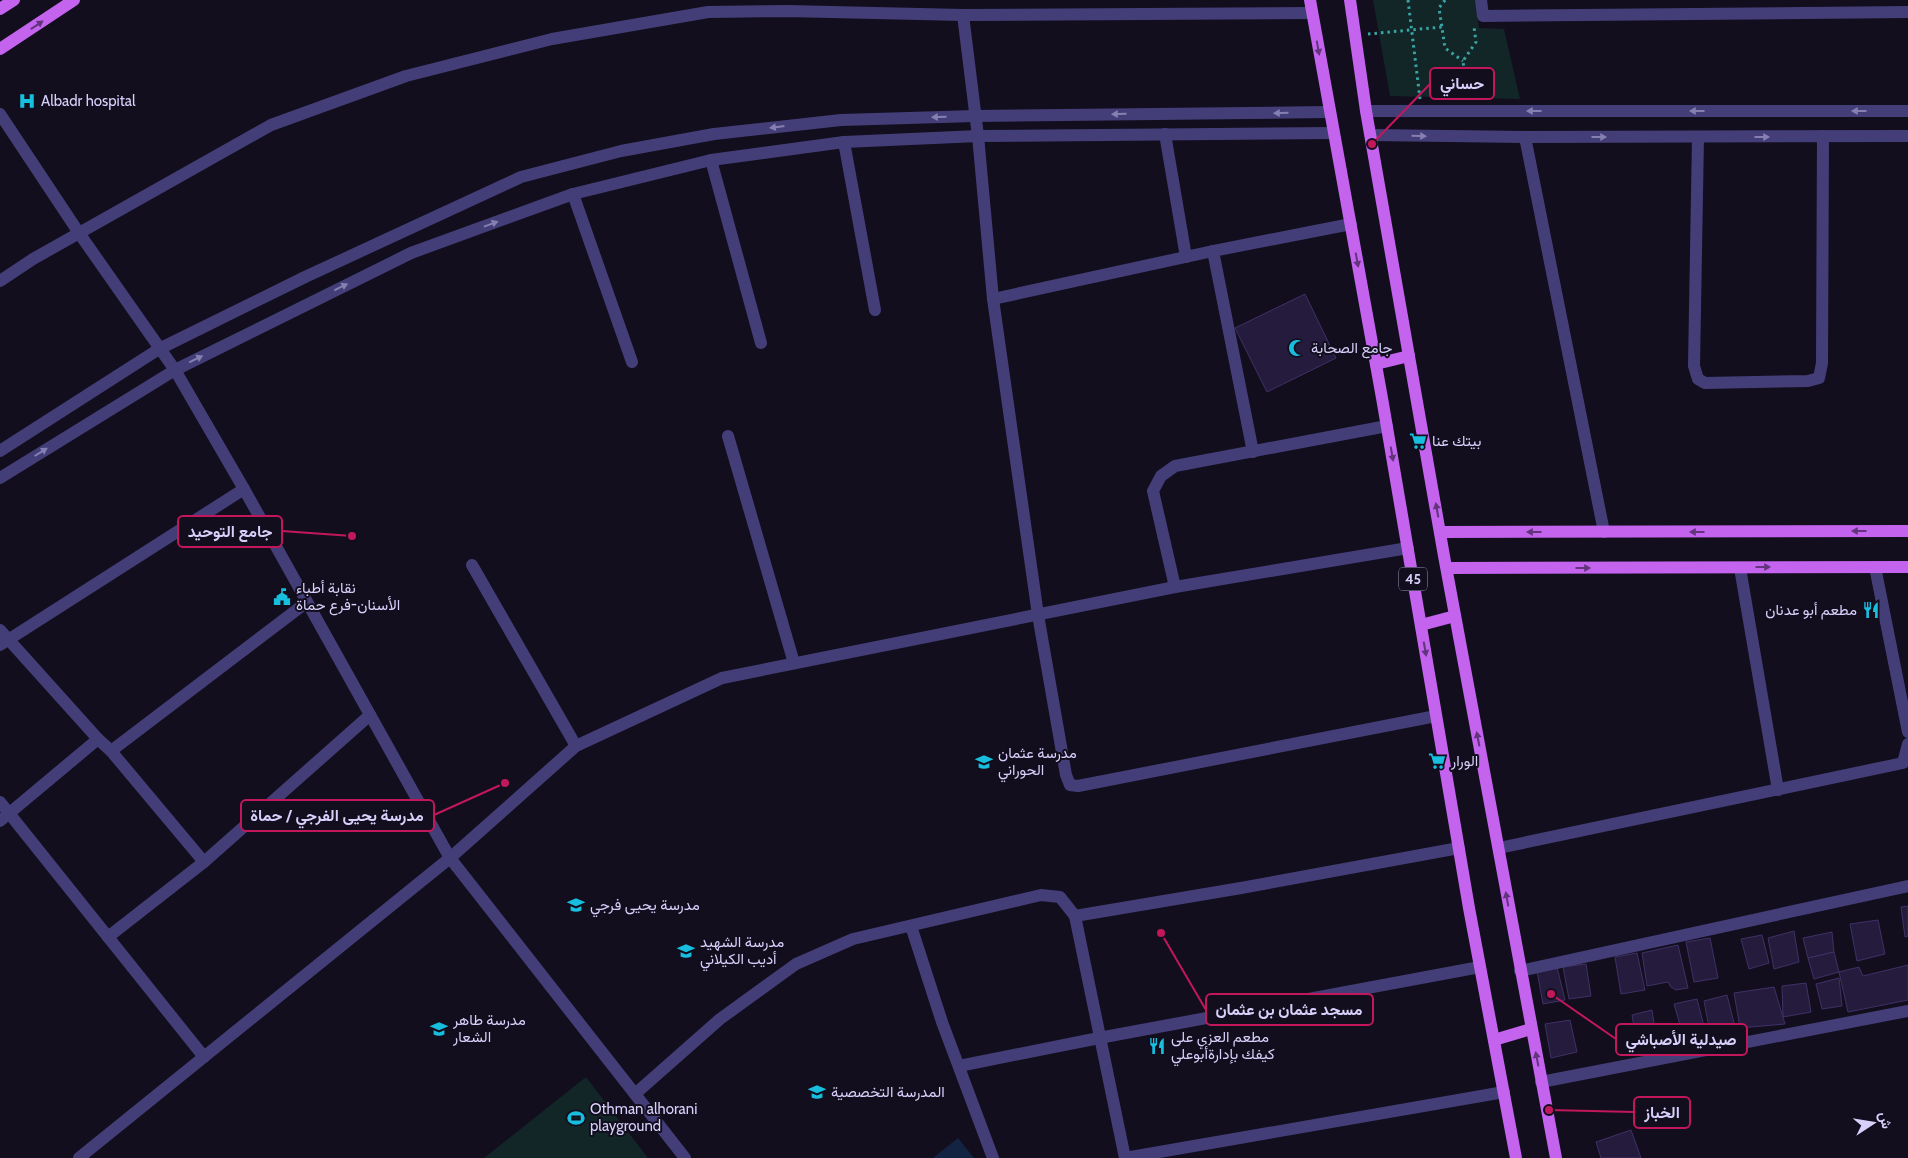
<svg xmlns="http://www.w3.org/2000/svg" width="1908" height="1158" viewBox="0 0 1908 1158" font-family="Cabin,Vazirmatn,sans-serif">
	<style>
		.green { fill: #122627 }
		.water { fill: #132342 }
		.building { fill: #251c3d; stroke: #3f3166 }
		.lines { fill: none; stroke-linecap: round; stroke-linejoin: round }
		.path { stroke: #3aa4a4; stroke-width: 3; stroke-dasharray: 2.5 4; stroke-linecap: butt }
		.minor { stroke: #443e78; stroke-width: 12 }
		.major { stroke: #c363ee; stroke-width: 12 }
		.oneway { fill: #62347c }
		.oneway2 { fill: #8680b2 }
		.labels { text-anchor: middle; stroke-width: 4; stroke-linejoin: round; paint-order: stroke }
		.shield { fill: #120e1e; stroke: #9c96b8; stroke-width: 1 }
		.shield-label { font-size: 14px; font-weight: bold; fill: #d7d0fa }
		.poi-label { font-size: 15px; fill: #d7d0fa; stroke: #120e1e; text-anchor: start }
		.leader { fill: none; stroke: #c2185b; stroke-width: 2 }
		.callout-dot { fill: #c2185b; stroke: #120e1e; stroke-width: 2 }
		.callout { fill: #120e1e; stroke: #c2185b; stroke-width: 2 }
		.callout-label { font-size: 16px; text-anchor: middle; font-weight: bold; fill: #d7d0fa }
	</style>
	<rect width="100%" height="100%" fill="#120e1e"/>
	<g class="green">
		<polygon points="1373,0 1475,0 1479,28 1504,29 1520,99 1390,96"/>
		<polygon points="586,1077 648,1158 484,1158"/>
	</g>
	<polygon class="water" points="958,1138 974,1158 933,1158"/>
	<g class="building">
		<polygon points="1305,294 1336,358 1267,392 1235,328"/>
		<polygon points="1908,906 1908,936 1905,937 1901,907"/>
		<polygon points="1878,920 1885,954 1857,961 1850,924"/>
		<polygon points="1794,931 1799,962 1774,969 1768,938"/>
		<polygon points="1832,932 1834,952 1808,958 1803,938"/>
		<polygon points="1762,935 1769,963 1749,969 1741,939"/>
		<polygon points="1710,938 1718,978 1694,982 1686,942"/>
		<polygon points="1678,945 1688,988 1676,990 1671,987 1668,982 1647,986 1642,953"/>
		<polygon points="1834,952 1839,972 1814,979 1808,958"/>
		<polygon points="1637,953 1645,990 1621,994 1615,957"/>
		<polygon points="1586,964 1591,996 1569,999 1563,967"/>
		<polygon points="1908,965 1908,1000 1848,1012 1839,972 1859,967 1863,976"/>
		<polygon points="1557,967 1565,1000 1543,1004 1537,971"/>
		<polygon points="1839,978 1842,1006 1822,1009 1816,984"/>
		<polygon points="1806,983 1811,1012 1783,1017 1782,986"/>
		<polygon points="1774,987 1785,1024 1740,1028 1734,993"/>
		<polygon points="1727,995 1735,1027 1710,1032 1704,1001"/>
		<polygon points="1697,999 1705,1030 1683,1035 1674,1004"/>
		<polygon points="1652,1010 1657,1043 1637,1046 1632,1015"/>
		<polygon points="1570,1020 1577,1052 1551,1058 1545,1024"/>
		<polygon points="1631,1130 1641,1158 1601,1158 1596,1142"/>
	</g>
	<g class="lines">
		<g class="path">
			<polyline points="1408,0 1420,99"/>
			<polyline points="1445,0 1439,8 1445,48 1463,61"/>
			<polyline points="1368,34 1442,27"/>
			<polyline points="1467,98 1463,61 1476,42 1474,27"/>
		</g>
		<g class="minor">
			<polyline points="1481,0 1483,16 1908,12"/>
			<polyline points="963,15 978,136 993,299 1038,615 1066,775 1070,785 1078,786 1436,716"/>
			<polyline points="1366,111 1908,111"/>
			<polyline points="0,114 79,233 175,370 244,489 450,858 685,1158"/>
			<polyline points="1165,134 1186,257"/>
			<polyline points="1371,135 1525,137 1908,136"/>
			<polyline points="1525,137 1604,532"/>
			<polyline points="1698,137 1694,366 1698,379 1705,383 1808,381 1819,378 1822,363 1823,136"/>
			<polyline points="844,142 875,310"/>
			<polyline points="711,160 761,343"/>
			<polyline points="573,194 632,362"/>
			<polyline points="1213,251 1253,452"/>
			<polyline points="0,281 33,259 271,125 406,76 552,39 708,12 787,11 963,15 1312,13"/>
			<polyline points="993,299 1213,251 1351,224"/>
			<polyline points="728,436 794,663"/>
			<polyline points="0,451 159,349 305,277 521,177 621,151 714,134 841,120 975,116 1330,112"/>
			<polyline points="0,478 175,370 411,253 573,194 711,160 844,142 978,136 1334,133"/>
			<polyline points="472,565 576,746"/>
			<polyline points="1875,567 1908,732"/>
			<polyline points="1740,568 1778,790"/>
			<polyline points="1175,587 1153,491 1161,476 1175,466 1387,426"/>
			<polyline points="0,630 98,739 111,751 204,862"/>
			<polyline points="0,645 244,489"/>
			<polyline points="111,751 307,602"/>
			<polyline points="0,802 204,1057"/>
			<polyline points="0,821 98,739"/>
			<polyline points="1499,848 1903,763 1908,744"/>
			<polyline points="1075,916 1241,888 1459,848"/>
			<polyline points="911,926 942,1022 993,1158"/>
			<polyline points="108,937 204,862 370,715"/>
			<polyline points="1520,971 1908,886"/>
			<polyline points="959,1066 1099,1038 1480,967"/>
			<polyline points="1541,1082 1908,1011"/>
			<polyline points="635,1094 720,1019 796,964 853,939 1041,895 1060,897 1075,916 1125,1158"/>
			<polyline points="79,1158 450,858 576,746 722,678 1175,587 1408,548"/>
			<polyline points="1125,1158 1504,1092"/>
		</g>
		<g class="major">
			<polyline points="1310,0 1382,398 1469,908 1516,1158"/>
			<polyline points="1350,0 1366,111 1444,556 1556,1158"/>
			<polyline points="0,9 14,0"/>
			<polyline points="0,49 74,0"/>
			<polyline points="1376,364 1409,356"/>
			<polyline points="1440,532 1908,531"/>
			<polyline points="1447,568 1908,567"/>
			<polyline points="1421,625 1455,616"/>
			<polyline points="1494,1040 1531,1029"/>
		</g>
	</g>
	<defs><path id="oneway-solid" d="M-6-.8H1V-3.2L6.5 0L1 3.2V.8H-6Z" transform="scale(1.25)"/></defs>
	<g class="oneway">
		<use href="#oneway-solid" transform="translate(37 25) rotate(-34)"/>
		<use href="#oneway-solid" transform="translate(1318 48) rotate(80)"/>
		<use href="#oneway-solid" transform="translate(1357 260) rotate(80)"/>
		<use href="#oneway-solid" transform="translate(1392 454) rotate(80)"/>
		<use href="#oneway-solid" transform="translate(1437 510) rotate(-100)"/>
		<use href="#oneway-solid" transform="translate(1859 531) rotate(180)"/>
		<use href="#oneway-solid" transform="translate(1534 532) rotate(-180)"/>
		<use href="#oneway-solid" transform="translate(1697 532) rotate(180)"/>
		<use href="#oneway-solid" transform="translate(1763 567)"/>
		<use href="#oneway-solid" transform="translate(1583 568)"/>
		<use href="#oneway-solid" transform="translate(1425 649) rotate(80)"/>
		<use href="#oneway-solid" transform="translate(1478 739) rotate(-101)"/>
		<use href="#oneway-solid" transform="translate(1507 899) rotate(-100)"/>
		<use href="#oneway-solid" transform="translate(1537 1059) rotate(-101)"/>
	</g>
	<g class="oneway2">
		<use href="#oneway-solid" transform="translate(1534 111) rotate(-180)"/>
		<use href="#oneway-solid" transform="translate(1697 111) rotate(-180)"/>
		<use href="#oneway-solid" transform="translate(1859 111) rotate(-180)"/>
		<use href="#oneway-solid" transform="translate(1281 113) rotate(179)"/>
		<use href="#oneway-solid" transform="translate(1119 114) rotate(179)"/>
		<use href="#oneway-solid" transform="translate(939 117) rotate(178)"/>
		<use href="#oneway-solid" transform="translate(777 127) rotate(173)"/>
		<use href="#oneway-solid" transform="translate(1419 136) rotate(1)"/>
		<use href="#oneway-solid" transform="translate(1599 137)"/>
		<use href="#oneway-solid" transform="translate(1762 137)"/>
		<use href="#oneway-solid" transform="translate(491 224) rotate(-20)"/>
		<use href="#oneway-solid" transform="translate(341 287) rotate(-26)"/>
		<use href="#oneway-solid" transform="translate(196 359) rotate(-26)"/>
		<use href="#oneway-solid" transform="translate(41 452) rotate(-32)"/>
	</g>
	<defs>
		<g id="hospital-bare" transform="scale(1.35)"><path d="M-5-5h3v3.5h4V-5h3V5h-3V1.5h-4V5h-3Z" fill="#18bede" stroke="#120e1e" stroke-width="2.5" paint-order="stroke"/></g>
		<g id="mosque-bare" transform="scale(1.35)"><path d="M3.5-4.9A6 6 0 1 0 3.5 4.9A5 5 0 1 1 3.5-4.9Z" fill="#18bede" stroke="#120e1e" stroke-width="2.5" paint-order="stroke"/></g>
		<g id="supermarket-bare" transform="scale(1.35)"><path d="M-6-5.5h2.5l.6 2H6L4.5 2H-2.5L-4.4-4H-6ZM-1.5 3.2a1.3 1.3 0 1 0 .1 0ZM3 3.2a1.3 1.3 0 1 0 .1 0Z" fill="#18bede" stroke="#120e1e" stroke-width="2.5" paint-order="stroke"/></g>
		<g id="civic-bare" transform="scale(1.35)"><path d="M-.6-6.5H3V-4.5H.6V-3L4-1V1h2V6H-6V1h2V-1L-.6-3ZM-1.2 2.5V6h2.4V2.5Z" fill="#18bede" stroke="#120e1e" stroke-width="2.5" paint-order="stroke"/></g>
		<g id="restaurant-bare" transform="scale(1.35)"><path d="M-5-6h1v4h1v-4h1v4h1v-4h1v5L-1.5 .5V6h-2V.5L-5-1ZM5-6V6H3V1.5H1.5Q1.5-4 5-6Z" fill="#18bede" stroke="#120e1e" stroke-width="2.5" paint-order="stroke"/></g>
		<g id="school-bare" transform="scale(1.35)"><path d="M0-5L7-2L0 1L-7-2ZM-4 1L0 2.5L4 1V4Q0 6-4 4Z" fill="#18bede" stroke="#120e1e" stroke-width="2.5" paint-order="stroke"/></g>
		<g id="stadium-bare" transform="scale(1.35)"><path d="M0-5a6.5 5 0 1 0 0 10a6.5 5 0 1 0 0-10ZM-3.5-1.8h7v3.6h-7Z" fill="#18bede" stroke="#120e1e" stroke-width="2.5" paint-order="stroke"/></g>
	</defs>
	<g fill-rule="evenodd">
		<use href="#hospital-bare" x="27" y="101"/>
		<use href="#mosque-bare" x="1297" y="348"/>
		<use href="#supermarket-bare" x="1418" y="441"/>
		<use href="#civic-bare" x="282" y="597"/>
		<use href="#restaurant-bare" x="1871" y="610"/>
		<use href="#supermarket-bare" x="1437" y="761"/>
		<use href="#school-bare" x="984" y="762"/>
		<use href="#school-bare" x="576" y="905"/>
		<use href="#school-bare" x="686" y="951"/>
		<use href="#school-bare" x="439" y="1029"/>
		<use href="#restaurant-bare" x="1157" y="1046"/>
		<use href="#school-bare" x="817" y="1092"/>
		<use href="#stadium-bare" x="576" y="1118"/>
	</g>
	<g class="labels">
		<rect class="shield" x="1399" y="567.5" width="28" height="23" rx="4"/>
		<g class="shield-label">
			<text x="1413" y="584">45</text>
		</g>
		<g class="poi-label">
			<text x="41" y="106">Albadr hospital</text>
			<text x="1311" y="353">جامع الصحابة</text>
			<text x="1432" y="446">بيتك عنا</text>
			<text x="296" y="593">نقابة أطباء<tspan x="296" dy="17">الأسنان-فرع حماة</tspan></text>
			<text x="1857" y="615" text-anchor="end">مطعم أبو عدنان</text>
			<text x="998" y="758">مدرسة عثمان<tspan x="998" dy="17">الحوراني</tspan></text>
			<text x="1451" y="766">الورار</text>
			<text x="590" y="910">مدرسة يحيى فرجي</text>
			<text x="700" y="947">مدرسة الشهيد<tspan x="700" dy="17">أديب الكيلاني</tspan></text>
			<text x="453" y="1025">مدرسة طاهر<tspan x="453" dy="17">الشعار</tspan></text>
			<text x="1171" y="1042">مطعم العزي على<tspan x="1171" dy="17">كيفك بإدارةأبوعلي</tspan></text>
			<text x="831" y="1097">المدرسة التخصصية</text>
			<text x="590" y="1114">Othman alhorani<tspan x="590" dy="17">playground</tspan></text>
		</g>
	</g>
	<path class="leader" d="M1372 144L1430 84M352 536L282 531M505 783L434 815M1161 933L1206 1010M1551 994L1616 1039M1549 1110L1634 1112"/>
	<g class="callout-dot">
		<circle cx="1372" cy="144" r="5"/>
		<circle cx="352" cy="536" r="5"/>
		<circle cx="505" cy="783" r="5"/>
		<circle cx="1161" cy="933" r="5"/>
		<circle cx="1551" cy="994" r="5"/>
		<circle cx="1549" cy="1110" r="5"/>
	</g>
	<g class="callout">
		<rect x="1430" y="68" width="64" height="31" rx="5"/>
		<rect x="178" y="516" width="104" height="31" rx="5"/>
		<rect x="241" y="800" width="193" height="31" rx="5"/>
		<rect x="1206" y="994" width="167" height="31" rx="5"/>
		<rect x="1616" y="1024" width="131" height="31" rx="5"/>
		<rect x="1634" y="1097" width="56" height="31" rx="5"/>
	</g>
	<g class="callout-label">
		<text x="1462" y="89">حساني</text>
		<text x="230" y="537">جامع التوحيد</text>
		<text x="337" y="821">مدرسة يحيى الفرجي / حماة</text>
		<text x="1289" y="1015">مسجد عثمان بن عثمان</text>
		<text x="1681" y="1045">صيدلية الأصباشي</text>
		<text x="1662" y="1118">الخباز</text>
	</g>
	<g transform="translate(1873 1123) rotate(78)" stroke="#120e1e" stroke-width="4" paint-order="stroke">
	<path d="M0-4L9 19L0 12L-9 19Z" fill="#d7d0fa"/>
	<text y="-8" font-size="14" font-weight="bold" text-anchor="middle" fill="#d7d0fa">ش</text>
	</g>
</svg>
